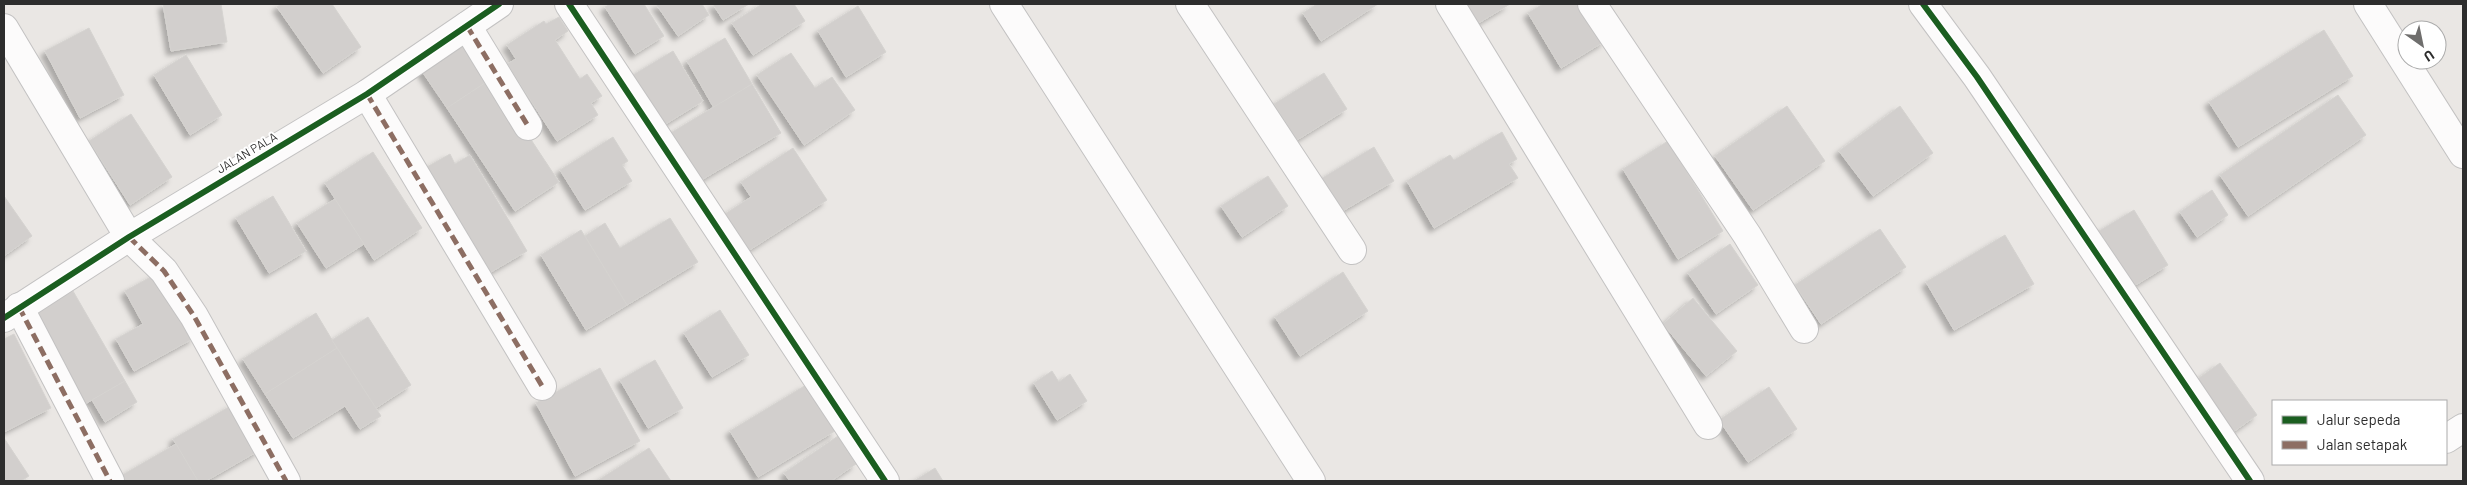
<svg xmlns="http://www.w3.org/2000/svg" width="2467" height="485" viewBox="0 0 2467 485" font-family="Barlow,sans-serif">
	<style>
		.building { fill: #d2cfcd; stroke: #d5d3d0; filter: url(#shadow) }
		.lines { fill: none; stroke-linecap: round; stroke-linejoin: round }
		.minor-casing { stroke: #c3c2c2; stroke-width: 30 }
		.secondary-casing { stroke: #c3c2c2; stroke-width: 30 }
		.minor { stroke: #fcfbfb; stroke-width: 28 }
		.secondary { stroke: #fcfbfb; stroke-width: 28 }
		.quiet { stroke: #8d6e63; stroke-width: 5; stroke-dasharray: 10 5; stroke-linecap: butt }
		.cycleway-casing { stroke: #fff; stroke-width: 9 }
		.cycleway { stroke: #1b5e20; stroke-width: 6 }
		.labels { text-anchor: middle; stroke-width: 4; stroke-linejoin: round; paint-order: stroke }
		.street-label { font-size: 12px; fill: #2d2d2d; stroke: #fff }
	</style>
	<defs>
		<filter id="shadow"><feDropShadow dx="-4.5" dy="4.5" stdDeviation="2.5" flood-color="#0004"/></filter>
	</defs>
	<rect width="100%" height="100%" fill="#eae7e4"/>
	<g class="building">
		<polygon points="163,4 221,4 227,42 171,51"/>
		<polygon points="281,4 332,4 361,47 323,73 277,7"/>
		<polygon points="610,4 644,4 664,36 635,54 605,7"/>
		<polygon points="656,4 702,4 709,15 678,36"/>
		<polygon points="713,4 749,4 723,20"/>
		<polygon points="762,4 794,4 805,21 753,55 732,23"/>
		<polygon points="1317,4 1378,4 1321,41 1303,13"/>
		<polygon points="1465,4 1510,4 1477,24"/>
		<polygon points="1543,4 1583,4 1605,41 1561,68 1528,13"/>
		<polygon points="858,6 886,52 846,77 818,31"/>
		<polygon points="559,17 568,31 555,40 580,79 587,74 602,96 591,103 598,115 557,141 507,64 516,59 507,45 544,21 546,24"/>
		<polygon points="89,28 124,95 80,118 45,51"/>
		<polygon points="2324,30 2353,76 2238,147 2209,102"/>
		<polygon points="463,38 491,79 447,108 419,67"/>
		<polygon points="725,38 752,84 714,108 687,61"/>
		<polygon points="673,51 703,101 664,125 633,75"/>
		<polygon points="791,53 815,88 832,77 855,110 804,145 757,75"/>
		<polygon points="186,55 222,115 190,135 154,75"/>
		<polygon points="1324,73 1347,109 1297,140 1274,104"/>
		<polygon points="491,79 559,182 515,211 447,108"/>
		<polygon points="752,84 781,133 698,182 669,134"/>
		<polygon points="2338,95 2366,135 2248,216 2220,175"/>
		<polygon points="1787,106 1825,161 1753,210 1715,156"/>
		<polygon points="1900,106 1933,153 1873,196 1839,151"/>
		<polygon points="131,114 172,177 130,205 89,141"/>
		<polygon points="1502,132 1517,159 1509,164 1518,178 1434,228 1407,181 1450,155 1454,160"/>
		<polygon points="613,137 628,161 622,165 632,181 585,210 560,170"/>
		<polygon points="1668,141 1723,231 1678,259 1623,169"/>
		<polygon points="1374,147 1394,181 1339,213 1319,180"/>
		<polygon points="793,148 827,200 748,251 725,214 751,197 741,182"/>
		<polygon points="373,152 422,228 374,260 325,183"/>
		<polygon points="450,154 455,164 470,155 527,251 479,279 416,173"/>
		<polygon points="1268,176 1288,206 1242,237 1221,206"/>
		<polygon points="2212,190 2228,215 2197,237 2180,212"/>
		<polygon points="4,196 32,236 4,256"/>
		<polygon points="273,196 306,251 269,273 236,218"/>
		<polygon points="335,199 364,244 326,268 297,223"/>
		<polygon points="2134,210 2168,265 2134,286 2099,231"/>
		<polygon points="670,218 698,262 627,305 585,236 605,223 620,248"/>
		<polygon points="1880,229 1906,267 1821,324 1795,285"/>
		<polygon points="581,230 627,305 586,330 541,255"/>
		<polygon points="2005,235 2034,284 1954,330 1926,282"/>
		<polygon points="1730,244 1758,285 1716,314 1688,273"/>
		<polygon points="1343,272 1368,311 1300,356 1275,317"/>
		<polygon points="158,273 194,338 134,371 116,339 143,324 125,291"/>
		<polygon points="73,291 125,381 85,404 33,314"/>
		<polygon points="1693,298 1737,351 1706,376 1663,324"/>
		<polygon points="720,310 749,355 712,377 684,333"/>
		<polygon points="316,313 337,348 265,394 243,359"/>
		<polygon points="368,317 411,385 376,408 332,340"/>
		<polygon points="14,334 51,408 4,432 4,339"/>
		<polygon points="337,348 381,416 360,429 345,406 293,438 265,394"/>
		<polygon points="655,360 683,408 648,428 620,380"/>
		<polygon points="2220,363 2257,415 2229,435 2192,383"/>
		<polygon points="600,368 640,441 575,476 536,403"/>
		<polygon points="1052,371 1059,382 1070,374 1087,401 1057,420 1034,383"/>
		<polygon points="125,381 137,402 105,422 92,400"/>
		<polygon points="806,385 835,431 758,477 730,431"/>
		<polygon points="1769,387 1797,429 1748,462 1719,420"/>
		<polygon points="234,404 260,450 206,481 198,481 173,439"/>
		<polygon points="838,436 856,464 831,481 790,481 784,473"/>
		<polygon points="4,438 29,476 21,481 4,481"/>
		<polygon points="176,444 198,481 119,481 117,478"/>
		<polygon points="649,448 671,481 597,481"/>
		<polygon points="935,468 943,481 914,481"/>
	</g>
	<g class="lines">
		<g class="minor-casing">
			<g id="minor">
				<polyline points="569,4 885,481"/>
				<polyline points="1004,4 1311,481"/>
				<polyline points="1190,4 1352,250"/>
				<polyline points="1450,4 1708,425"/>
				<polyline points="1592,4 1747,235 1804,329"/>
				<polyline points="1923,4 1977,77 2250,481"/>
				<polyline points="467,26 528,126"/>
				<polyline points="4,28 129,237 164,271 194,316 286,481"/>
				<polyline points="367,94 542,386"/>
				<polyline points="19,307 110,481"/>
				<polyline points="4,318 129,237 367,94 499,4"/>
				<polyline points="2446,439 2463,428"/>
			</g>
		</g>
		<g class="secondary-casing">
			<polyline id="secondary" points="2368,4 2463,154"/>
		</g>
		<use href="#minor" class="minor"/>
		<use href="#secondary" class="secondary"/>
		<g class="quiet">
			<polyline points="467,26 528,126"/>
			<polyline points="367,94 542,386"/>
			<polyline points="129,237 164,271 194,316 286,481"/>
			<polyline points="19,307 110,481"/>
		</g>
		<g class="cycleway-casing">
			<g id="cycleway">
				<polyline points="569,4 885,481"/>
				<polyline points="1923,4 1977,77 2250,481"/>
				<polyline points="4,318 129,237 367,94 499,4"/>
			</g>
		</g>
		<use href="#cycleway" class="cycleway"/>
	</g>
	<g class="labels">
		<g class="street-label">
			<text transform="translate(247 153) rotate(-31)" y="4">JALAN PALA</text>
		</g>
	</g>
	<rect width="2467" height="485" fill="none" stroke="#2d2d2d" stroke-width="10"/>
	<rect x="2272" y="400" width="175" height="65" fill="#ffffff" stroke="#ababab"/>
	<rect x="2282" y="416" width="25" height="8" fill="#1b5e20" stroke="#ababab"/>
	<text x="2317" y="425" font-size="15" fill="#2d2d2d">Jalur sepeda</text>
	<rect x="2282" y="441" width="25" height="8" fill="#8d6e63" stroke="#ababab"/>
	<text x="2317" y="450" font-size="15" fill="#2d2d2d">Jalan setapak</text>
	<g transform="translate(2422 45) rotate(147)"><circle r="24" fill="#ffffff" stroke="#ababab"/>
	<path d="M0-4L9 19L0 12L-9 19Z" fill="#6f6e6d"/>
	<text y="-8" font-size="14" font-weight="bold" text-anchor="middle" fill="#2d2d2d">U</text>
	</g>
</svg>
